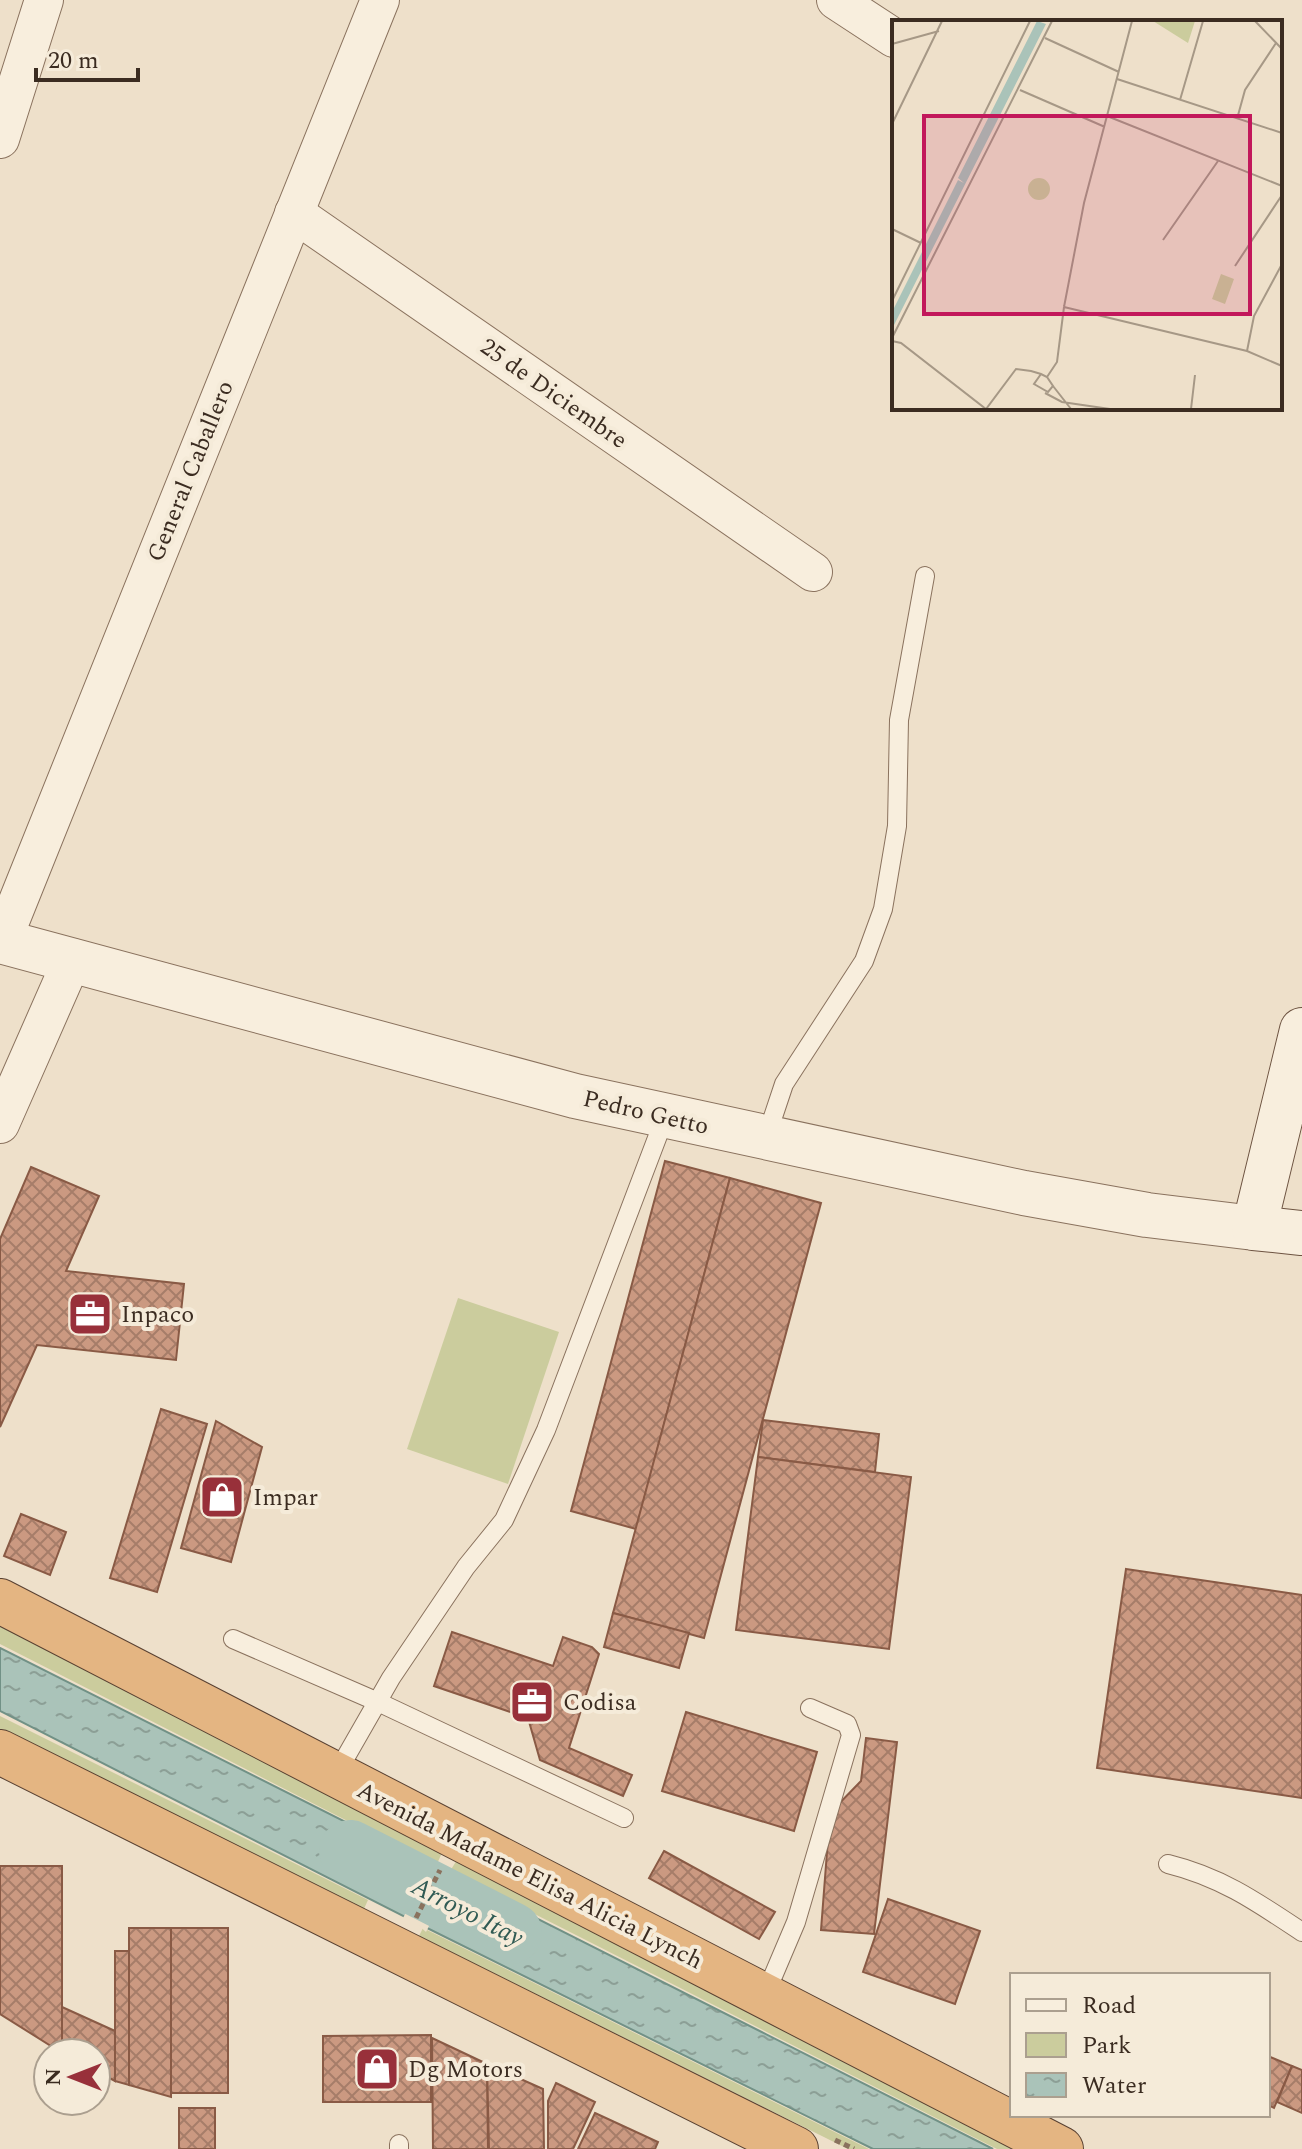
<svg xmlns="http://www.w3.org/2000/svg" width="1302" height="2149" viewBox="0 0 1302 2149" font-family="Spectral,serif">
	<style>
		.green { fill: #cbcc9d }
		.water { fill: url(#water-ripples); stroke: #719186; stroke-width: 2 }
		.pier { fill: #eee0ca }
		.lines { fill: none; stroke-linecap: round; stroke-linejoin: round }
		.river { stroke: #aac3b9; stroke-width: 62 }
		.building { fill: url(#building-cross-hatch); stroke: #895a45; stroke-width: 2 }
		.service-casing { stroke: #8a725e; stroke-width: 20 }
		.minor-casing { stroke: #8a725e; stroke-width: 40 }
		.tertiary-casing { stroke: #8a725e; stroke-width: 46 }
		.secondary-casing { stroke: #6d5341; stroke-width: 46 }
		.trunk-casing { stroke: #594132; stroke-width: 46 }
		.path { stroke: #8a725e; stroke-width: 5; stroke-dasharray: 6 4; stroke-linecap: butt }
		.service { stroke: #f8eedd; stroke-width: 18 }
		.minor { stroke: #f8eedd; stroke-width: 38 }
		.tertiary { stroke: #f8eedd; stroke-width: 44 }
		.secondary { stroke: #f8eedd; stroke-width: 44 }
		.trunk { stroke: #e4b582; stroke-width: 44 }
		.labels { text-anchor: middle; stroke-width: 8; stroke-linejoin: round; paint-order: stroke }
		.street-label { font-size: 24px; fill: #3b2c21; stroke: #f5ebd9 }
		.poi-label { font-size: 24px; fill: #3b2c21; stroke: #f5ebd9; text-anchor: start }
		.water-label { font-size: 26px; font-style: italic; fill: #315b54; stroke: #f5ebd9 }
		.inset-road { fill: none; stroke: #a69886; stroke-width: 2 }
		.view { fill: #c2185b; fill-opacity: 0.15; stroke: #c2185b; stroke-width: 4 }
		.inset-edge { fill: none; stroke: #3b2c21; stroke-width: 4 }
	</style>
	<defs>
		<pattern id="water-ripples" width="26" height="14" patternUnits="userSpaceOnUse" patternTransform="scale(2)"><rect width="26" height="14" fill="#aac3b9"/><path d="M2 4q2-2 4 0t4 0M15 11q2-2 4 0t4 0" fill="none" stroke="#8c9f96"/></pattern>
		<pattern id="building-cross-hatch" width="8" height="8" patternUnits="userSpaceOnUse" patternTransform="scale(2)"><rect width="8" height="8" fill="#cb9981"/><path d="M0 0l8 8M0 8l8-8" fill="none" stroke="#a67d69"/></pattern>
	</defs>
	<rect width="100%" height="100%" fill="#eee0ca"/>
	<g class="green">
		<polygon points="458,1298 559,1332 508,1484 407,1449"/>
		<polygon points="0,1623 446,1844 436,1866 0,1644"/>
		<polygon points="0,1716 368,1900 363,1911 0,1730"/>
		<polygon points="457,1860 1024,2149 997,2149 450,1871"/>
		<polygon points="423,1928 869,2149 848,2149 419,1936"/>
	</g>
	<polygon class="water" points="0,1648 435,1867 430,1878 441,1884 447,1873 993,2149 873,2149 421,1925 441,1885 430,1879 409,1919 0,1711"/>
	<polygon class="pier" points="432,1861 439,1866 435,1876 440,1879 447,1869 456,1873 426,1932 417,1924 436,1886 431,1884 412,1922 402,1920"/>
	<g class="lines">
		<polyline class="river" points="350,1851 511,1933"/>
	</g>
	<g class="building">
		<polygon points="665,1161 730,1178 636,1529 571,1511"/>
		<polygon points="31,1167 99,1196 66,1271 184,1284 176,1360 37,1345 0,1427 0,1239"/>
		<polygon points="730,1178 821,1203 704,1638 613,1613"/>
		<polygon points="161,1409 207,1424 157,1592 110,1578"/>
		<polygon points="763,1420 879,1434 875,1472 758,1457"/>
		<polygon points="216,1421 262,1447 231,1562 181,1548"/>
		<polygon points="758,1457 911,1477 889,1649 736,1630"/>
		<polygon points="21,1514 66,1532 50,1575 4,1556"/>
		<polygon points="1126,1569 1302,1595 1302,1798 1097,1768"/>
		<polygon points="613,1613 689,1633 679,1668 604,1647"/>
		<polygon points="452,1632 553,1666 563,1637 592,1647 599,1654 569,1748 632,1775 623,1796 540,1760 528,1718 434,1686"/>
		<polygon points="686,1712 817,1752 794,1831 662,1791"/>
		<polygon points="866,1738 897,1742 874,1934 821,1930 830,1813 861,1781"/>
		<polygon points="664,1851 775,1912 759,1939 649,1878"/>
		<polygon points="0,1866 62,1866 62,2053 0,2014"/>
		<polygon points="888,1899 980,1931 955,2004 863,1972"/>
		<polygon points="129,1928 171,1928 171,2097 129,2085"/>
		<rect x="171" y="1928" width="57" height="165"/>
		<polygon points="115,1951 129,1951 129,2085 115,2081"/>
		<polygon points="62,2007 115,2031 115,2081 96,2071 96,2053 62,2053"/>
		<polygon points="431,2035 431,2102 323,2102 323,2036"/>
		<polygon points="432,2038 487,2064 488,2149 433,2149"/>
		<polygon points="1268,2056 1292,2066 1274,2108 1268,2105"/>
		<polygon points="487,2064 543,2089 544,2149 489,2149"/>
		<polygon points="1292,2066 1302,2070 1302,2113 1277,2102"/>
		<polygon points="556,2083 595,2102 573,2149 548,2149 548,2101"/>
		<rect x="179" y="2108" width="36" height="41"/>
		<polygon points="595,2113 658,2142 655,2149 578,2149"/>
	</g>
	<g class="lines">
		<g class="service-casing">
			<g id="service">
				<polyline points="766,1138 784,1084 864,961 883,909 897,826 899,720 925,576"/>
				<polyline points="233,1639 378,1702 624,1818"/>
				<polyline points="336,1774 391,1678 466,1567 504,1520 546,1430 665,1117"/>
				<path d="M1168,1864c53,13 89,38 134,68"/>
				<polyline points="765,1995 796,1922 851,1735 847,1724 810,1708"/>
				<polyline points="399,2144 399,2149"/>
			</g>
		</g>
		<g class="minor-casing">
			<g id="minor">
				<polyline points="836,0 894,38"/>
				<polyline points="0,139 44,0"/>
				<polyline points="294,213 813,572"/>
				<polyline points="2,941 380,0"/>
				<polyline points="0,1124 73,958"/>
			</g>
		</g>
		<g class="tertiary-casing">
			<polyline id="tertiary" points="0,941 575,1096 1024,1193 1147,1215 1254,1228"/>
		</g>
		<g class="secondary-casing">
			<polyline id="secondary" points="1302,1030 1254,1228 1302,1233"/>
		</g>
		<g class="trunk-casing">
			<g id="trunk">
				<polyline points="0,1601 1061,2149"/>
				<polyline points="0,1752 796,2149"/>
			</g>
		</g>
		<g class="path">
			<polyline points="416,1918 440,1870"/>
			<polyline points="835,2140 854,2149"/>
		</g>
		<use href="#service" class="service"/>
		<use href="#minor" class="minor"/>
		<use href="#tertiary" class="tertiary"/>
		<use href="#secondary" class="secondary"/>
		<use href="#trunk" class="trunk"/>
	</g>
	<defs>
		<g id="office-square" transform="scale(2.3)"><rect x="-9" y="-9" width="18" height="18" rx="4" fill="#98303a" stroke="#f5ebd9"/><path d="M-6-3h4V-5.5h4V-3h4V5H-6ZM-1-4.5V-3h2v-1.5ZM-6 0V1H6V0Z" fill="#fff"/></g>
		<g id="shop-square" transform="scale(2.3)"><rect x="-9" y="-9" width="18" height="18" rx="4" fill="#98303a" stroke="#f5ebd9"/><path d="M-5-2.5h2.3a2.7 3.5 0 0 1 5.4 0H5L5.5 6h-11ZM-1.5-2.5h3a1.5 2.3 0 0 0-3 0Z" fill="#fff"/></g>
	</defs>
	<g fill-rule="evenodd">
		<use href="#office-square" x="90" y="1314"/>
		<use href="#shop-square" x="222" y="1497"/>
		<use href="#office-square" x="532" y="1702"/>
		<use href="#shop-square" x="377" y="2069"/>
	</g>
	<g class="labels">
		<g class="street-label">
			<text transform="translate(554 393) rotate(35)" y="8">25 de Diciembre</text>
			<text transform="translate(190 471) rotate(-68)" y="8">General Caballero</text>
			<text transform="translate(646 1112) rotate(13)" y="8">Pedro Getto</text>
			<text transform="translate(530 1875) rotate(27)" y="8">Avenida Madame Elisa Alicia Lynch</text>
		</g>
		<g class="poi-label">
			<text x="121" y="1322">Inpaco</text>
			<text x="253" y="1505">Impar</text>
			<text x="563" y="1710">Codisa</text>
			<text x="408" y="2077">Dg Motors</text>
		</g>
		<g class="water-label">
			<text transform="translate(468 1911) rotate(27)" y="9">Arroyo Itay</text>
		</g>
	</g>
	<g transform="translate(892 20)">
		<rect width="390" height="390" fill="#eee0ca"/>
		<path d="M261,1h42l-7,22zM136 169a11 11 0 1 1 22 0a11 11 0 1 1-22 0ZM329,254l13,5 -9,25 -13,-5z" fill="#cbcc9d"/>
		<path d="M145,1l9,3 -154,305v-17l66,-132 6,3 -6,-5z" fill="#aac3b9"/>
		<path class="inset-road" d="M363,1l27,28M153,18l74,34M0,24l47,-13M225,59l165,54M128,70l85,37M288,80l23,-79M215,96l175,70M345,99l8,-29 31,-47M0,104l50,-103M0,209l29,14M271,220l55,-79M343,246l47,-71M0,281l138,-280M172,287l20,-104 48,-182M0,318l160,-317M0,321l9,2 85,66 30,-40 15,2 10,3 6,3 6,9 -5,6 -14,-8 7,-10M355,331l7,-35 28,-52M155,357l10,-15 7,-55 183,44 35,15M161,366l18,23M153,373l17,9 48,7M299,389l4,-34"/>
		<path class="view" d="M32,96h326v198h-326z"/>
		<rect width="390" height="390" class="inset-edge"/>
	</g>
	<rect x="1010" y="1973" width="260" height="144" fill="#f5ebd9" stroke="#ab9f8f" stroke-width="2"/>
	<rect x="1026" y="1999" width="40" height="12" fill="#f8eedd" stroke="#ab9f8f" stroke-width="2"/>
	<text x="1082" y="2013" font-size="24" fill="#3b2c21">Road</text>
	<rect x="1026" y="2033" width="40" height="24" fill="#cbcc9d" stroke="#ab9f8f" stroke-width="2"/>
	<text x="1082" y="2053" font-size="24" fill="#3b2c21">Park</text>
	<rect x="1026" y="2073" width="40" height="24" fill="url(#water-ripples)" stroke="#ab9f8f" stroke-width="2"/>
	<text x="1082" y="2093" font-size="24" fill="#3b2c21">Water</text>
	<g transform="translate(72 2077) rotate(270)"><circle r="38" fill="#f5ebd9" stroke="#ab9f8f" stroke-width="2"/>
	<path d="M0-6L14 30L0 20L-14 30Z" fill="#98303a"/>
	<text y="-12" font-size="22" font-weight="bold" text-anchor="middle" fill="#3b2c21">N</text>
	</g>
	<path d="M36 68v12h102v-12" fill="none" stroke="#3b2c21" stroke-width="4"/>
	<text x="48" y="68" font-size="24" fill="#3b2c21" stroke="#f5ebd9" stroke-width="6" paint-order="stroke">20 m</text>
</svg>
